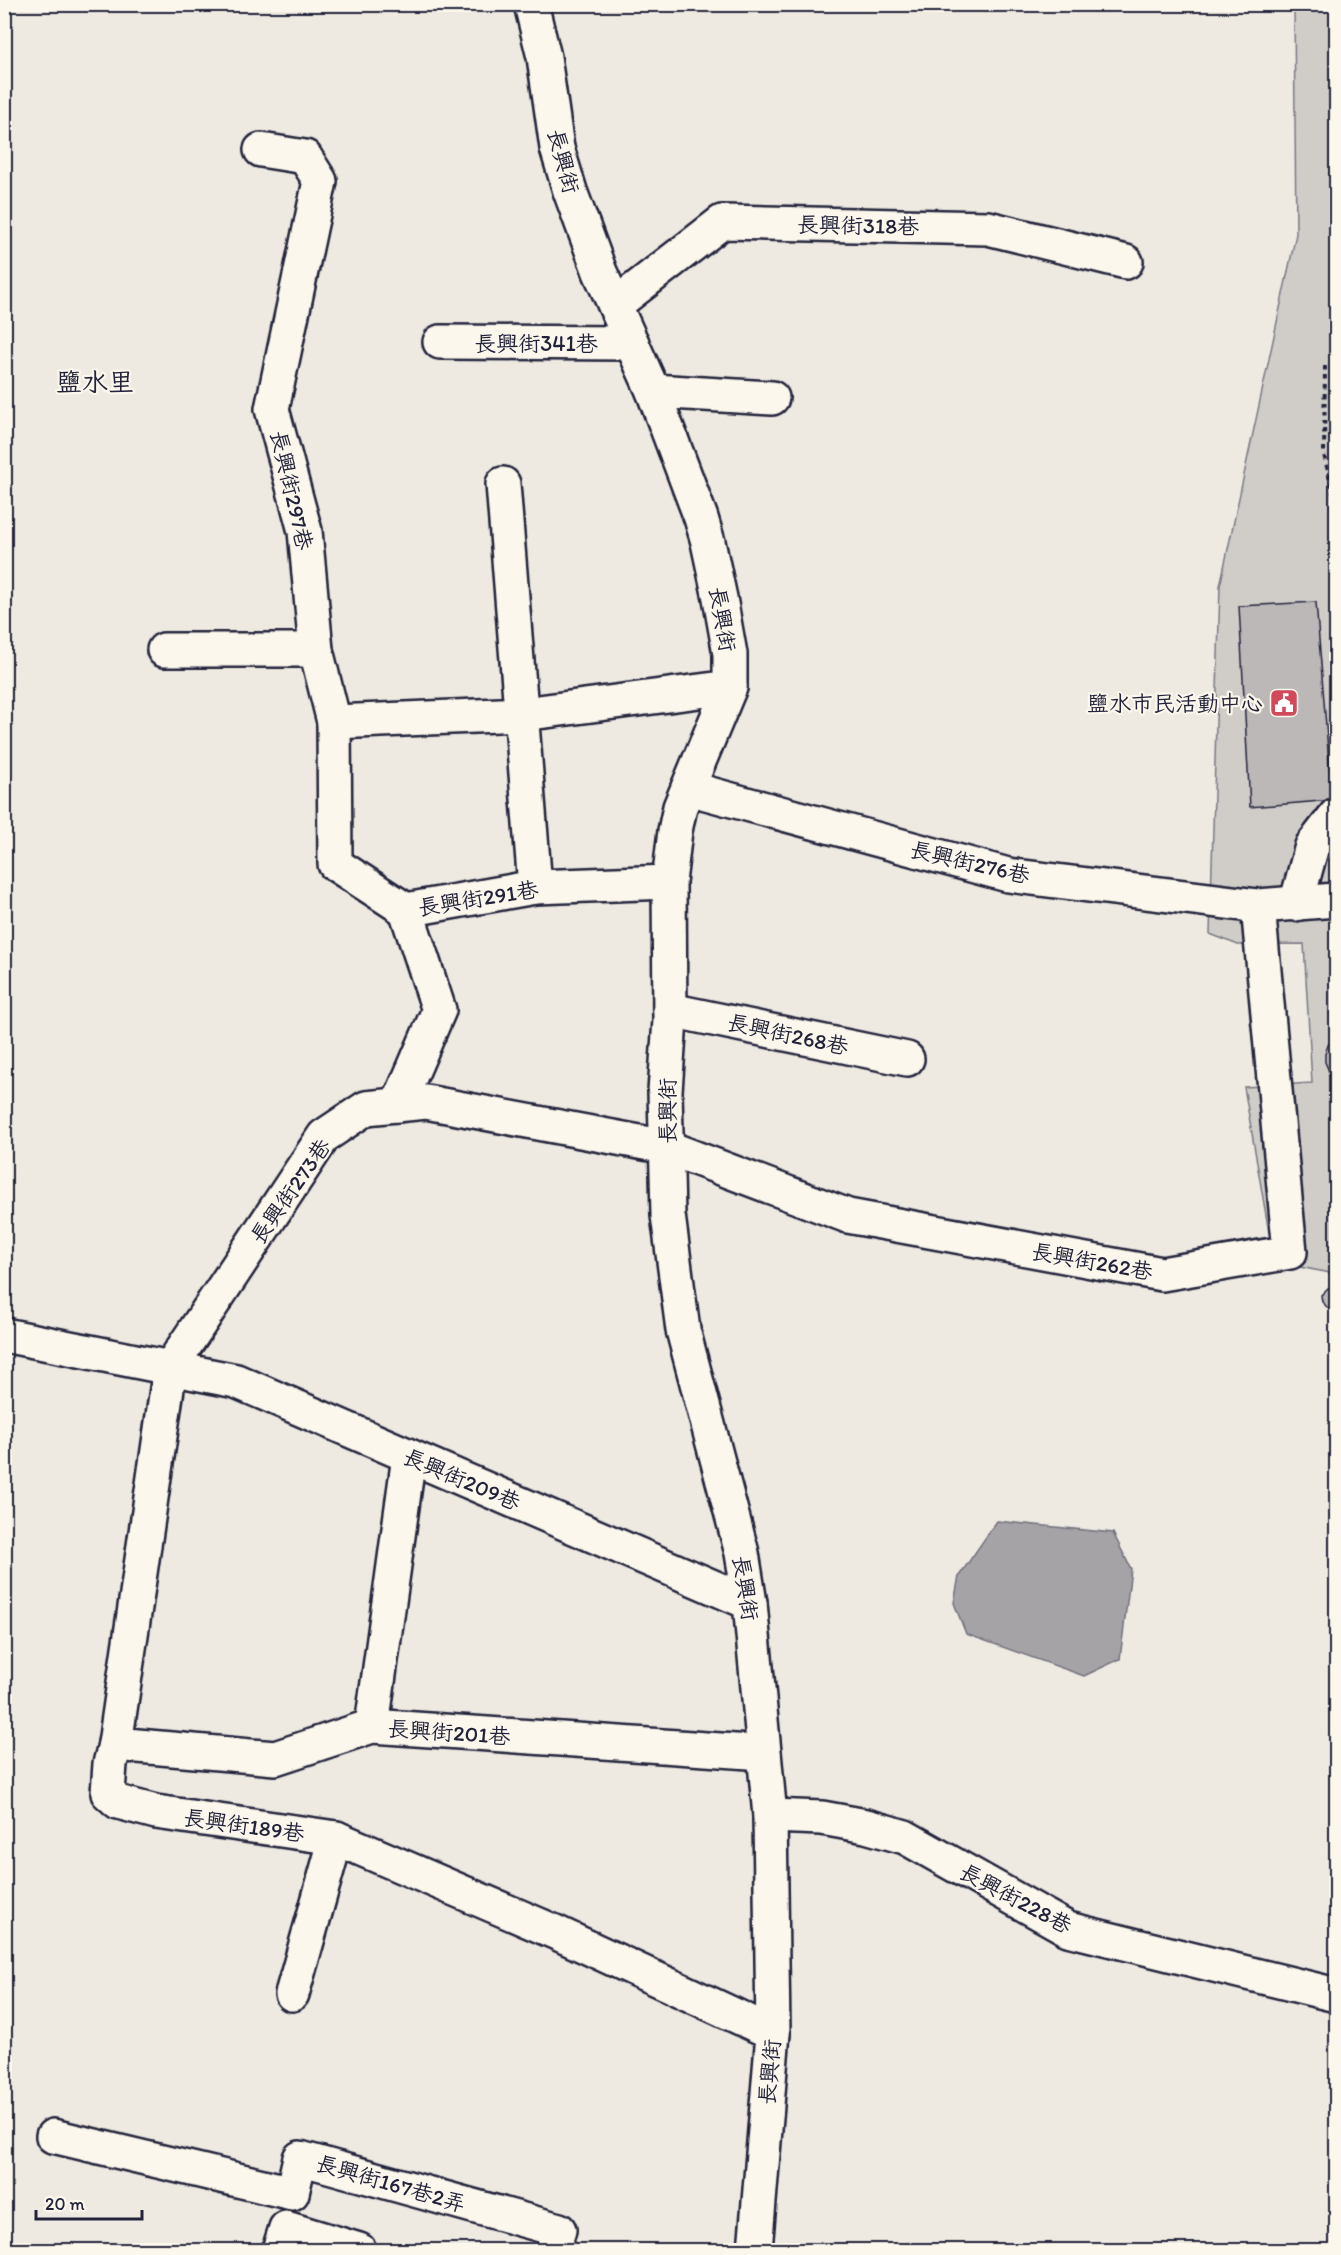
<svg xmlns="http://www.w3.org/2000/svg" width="1341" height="2255" viewBox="0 0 1341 2255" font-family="Itim,'LXGW WenKai TC',sans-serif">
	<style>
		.green { fill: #d0cdc9; stroke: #797882; stroke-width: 1.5 }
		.water { fill: #a6a3a7; stroke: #716f7c; stroke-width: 1.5 }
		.building { fill: #bcb8b8; stroke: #22223b; stroke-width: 1.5 }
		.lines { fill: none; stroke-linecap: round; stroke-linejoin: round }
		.minor-casing { stroke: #22223b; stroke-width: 38 }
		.path { stroke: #22223b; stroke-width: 4; stroke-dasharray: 4.5 4.5; stroke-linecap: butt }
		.minor { stroke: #fbf7ec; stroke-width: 33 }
		.labels { text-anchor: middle; stroke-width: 4.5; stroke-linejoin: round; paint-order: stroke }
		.street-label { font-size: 22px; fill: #22223b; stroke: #fbf7ec }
		.poi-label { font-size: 22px; fill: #22223b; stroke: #fbf7ec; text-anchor: end }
		.quarter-label { font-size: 26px; fill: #22223b; stroke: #fbf7ec }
	</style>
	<rect width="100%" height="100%" fill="#eeeae2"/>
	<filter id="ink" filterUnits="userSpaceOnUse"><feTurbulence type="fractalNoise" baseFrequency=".0167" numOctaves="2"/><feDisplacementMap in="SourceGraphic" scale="12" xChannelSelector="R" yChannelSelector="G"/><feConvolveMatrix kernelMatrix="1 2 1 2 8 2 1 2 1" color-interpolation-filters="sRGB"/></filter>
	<g filter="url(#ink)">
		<polygon class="green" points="1294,5 1336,5 1336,1274 1274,1262 1244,1087 1312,1083 1304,944 1238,945 1210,934 1220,586 1296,234"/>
		<polygon class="water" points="997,1521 1113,1533 1131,1569 1120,1659 1084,1676 966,1634 954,1603 959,1576"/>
		<g class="building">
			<polygon points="1316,602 1332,800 1250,807 1239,606"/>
			<polygon points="1336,1035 1336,1078 1329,1071 1325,1062 1325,1054 1328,1045"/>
			<polygon points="1328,1288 1336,1289 1336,1308 1329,1309 1322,1302 1321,1295"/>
		</g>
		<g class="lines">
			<g class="minor-casing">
				<g id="minor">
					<polyline points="531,4 544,57 557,148 570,191 600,272 653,391 701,518 708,542 720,598 730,654 730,687 680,807 675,831 669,882 670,1020 665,1091 668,1215 683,1330 742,1553 750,1603 770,1816 773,2033 755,2250"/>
					<polyline points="261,150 305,157 320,181 272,409 305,531 316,650 334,722 335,864 406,910 535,887 669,882"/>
					<polyline points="615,305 722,222 988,228 1126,262"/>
					<polyline points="440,342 632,343"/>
					<polyline points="653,391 772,398"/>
					<polyline points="503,484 535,887"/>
					<polyline points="164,650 316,650"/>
					<polyline points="334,722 523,714 730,687"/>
					<polyline points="688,788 1008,875 1258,906"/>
					<polyline points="1296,904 1312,846 1336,815"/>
					<polyline points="670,1010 907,1059"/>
					<polyline points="398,1105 439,1010 406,910"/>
					<polyline points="4,1335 236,1381 750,1603"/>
					<polyline points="372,1726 409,1456"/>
					<polyline points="115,1744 275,1758 372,1726 764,1753"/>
					<polyline points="770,1816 822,1818 866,1826 905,1837 1068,1929 1336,1995"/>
					<polyline points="292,1994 336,1838"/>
					<polyline points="773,2033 555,1932 336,1838 156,1812 118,1802 108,1793 110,1764 115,1744 170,1368 324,1136 366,1108 426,1102 666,1147 848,1216 1162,1274 1290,1252 1258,906 1336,900"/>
					<polyline points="53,2136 292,2193 300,2158 559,2230 553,2250"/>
					<polyline points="279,2250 286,2228 359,2250"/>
				</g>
			</g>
			<polyline class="path" points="1325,366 1324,455 1336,504"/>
			<use href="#minor" class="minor"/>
		</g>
	</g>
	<defs>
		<g id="civic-square" transform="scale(1.5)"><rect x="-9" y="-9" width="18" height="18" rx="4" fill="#d1495b" stroke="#fbf7ec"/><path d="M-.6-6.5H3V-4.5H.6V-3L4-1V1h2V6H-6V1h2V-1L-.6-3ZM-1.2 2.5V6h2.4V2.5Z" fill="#fff"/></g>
	</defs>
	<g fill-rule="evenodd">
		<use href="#civic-square" x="1284" y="703"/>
	</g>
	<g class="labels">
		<g class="street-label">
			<text transform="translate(564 161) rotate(75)" y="8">長興街</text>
			<text transform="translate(858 225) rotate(1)" y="8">長興街318巷</text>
			<text x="536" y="351">長興街341巷</text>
			<text transform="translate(292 490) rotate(77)" y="8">長興街297巷</text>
			<text transform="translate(723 619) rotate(80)" y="8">長興街</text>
			<text transform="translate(970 862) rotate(13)" y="8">長興街276巷</text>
			<text transform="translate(478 898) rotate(-9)" y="8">長興街291巷</text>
			<text transform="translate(788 1034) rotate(12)" y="8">長興街268巷</text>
			<text transform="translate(667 1111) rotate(-90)" y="8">長興街</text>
			<text transform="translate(290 1191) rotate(-55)" y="8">長興街273巷</text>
			<text transform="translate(1092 1261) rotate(10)" y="8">長興街262巷</text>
			<text transform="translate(462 1479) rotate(23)" y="8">長興街209巷</text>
			<text transform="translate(746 1588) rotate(81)" y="8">長興街</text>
			<text transform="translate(449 1732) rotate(4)" y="8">長興街201巷</text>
			<text transform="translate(244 1825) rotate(8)" y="8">長興街189巷</text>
			<text transform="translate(1016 1898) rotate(28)" y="8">長興街228巷</text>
			<text transform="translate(769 2072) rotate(-85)" y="8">長興街</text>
			<text transform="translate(391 2183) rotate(16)" y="8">長興街167巷2弄</text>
		</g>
		<g class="poi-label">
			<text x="1263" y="711">鹽水市民活動中心</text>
		</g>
		<g class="quarter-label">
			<text x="95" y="391">鹽水里</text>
		</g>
	</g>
	<rect width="1341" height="2255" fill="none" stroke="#fbf7ec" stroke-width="24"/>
	<rect x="12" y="12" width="1317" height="2231" fill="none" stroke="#22223b" stroke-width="2" filter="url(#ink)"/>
	<path d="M36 2210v9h106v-9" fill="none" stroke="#22223b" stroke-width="3"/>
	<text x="45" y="2210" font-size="18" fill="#22223b" stroke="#fbf7ec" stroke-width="4.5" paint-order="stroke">20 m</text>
</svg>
